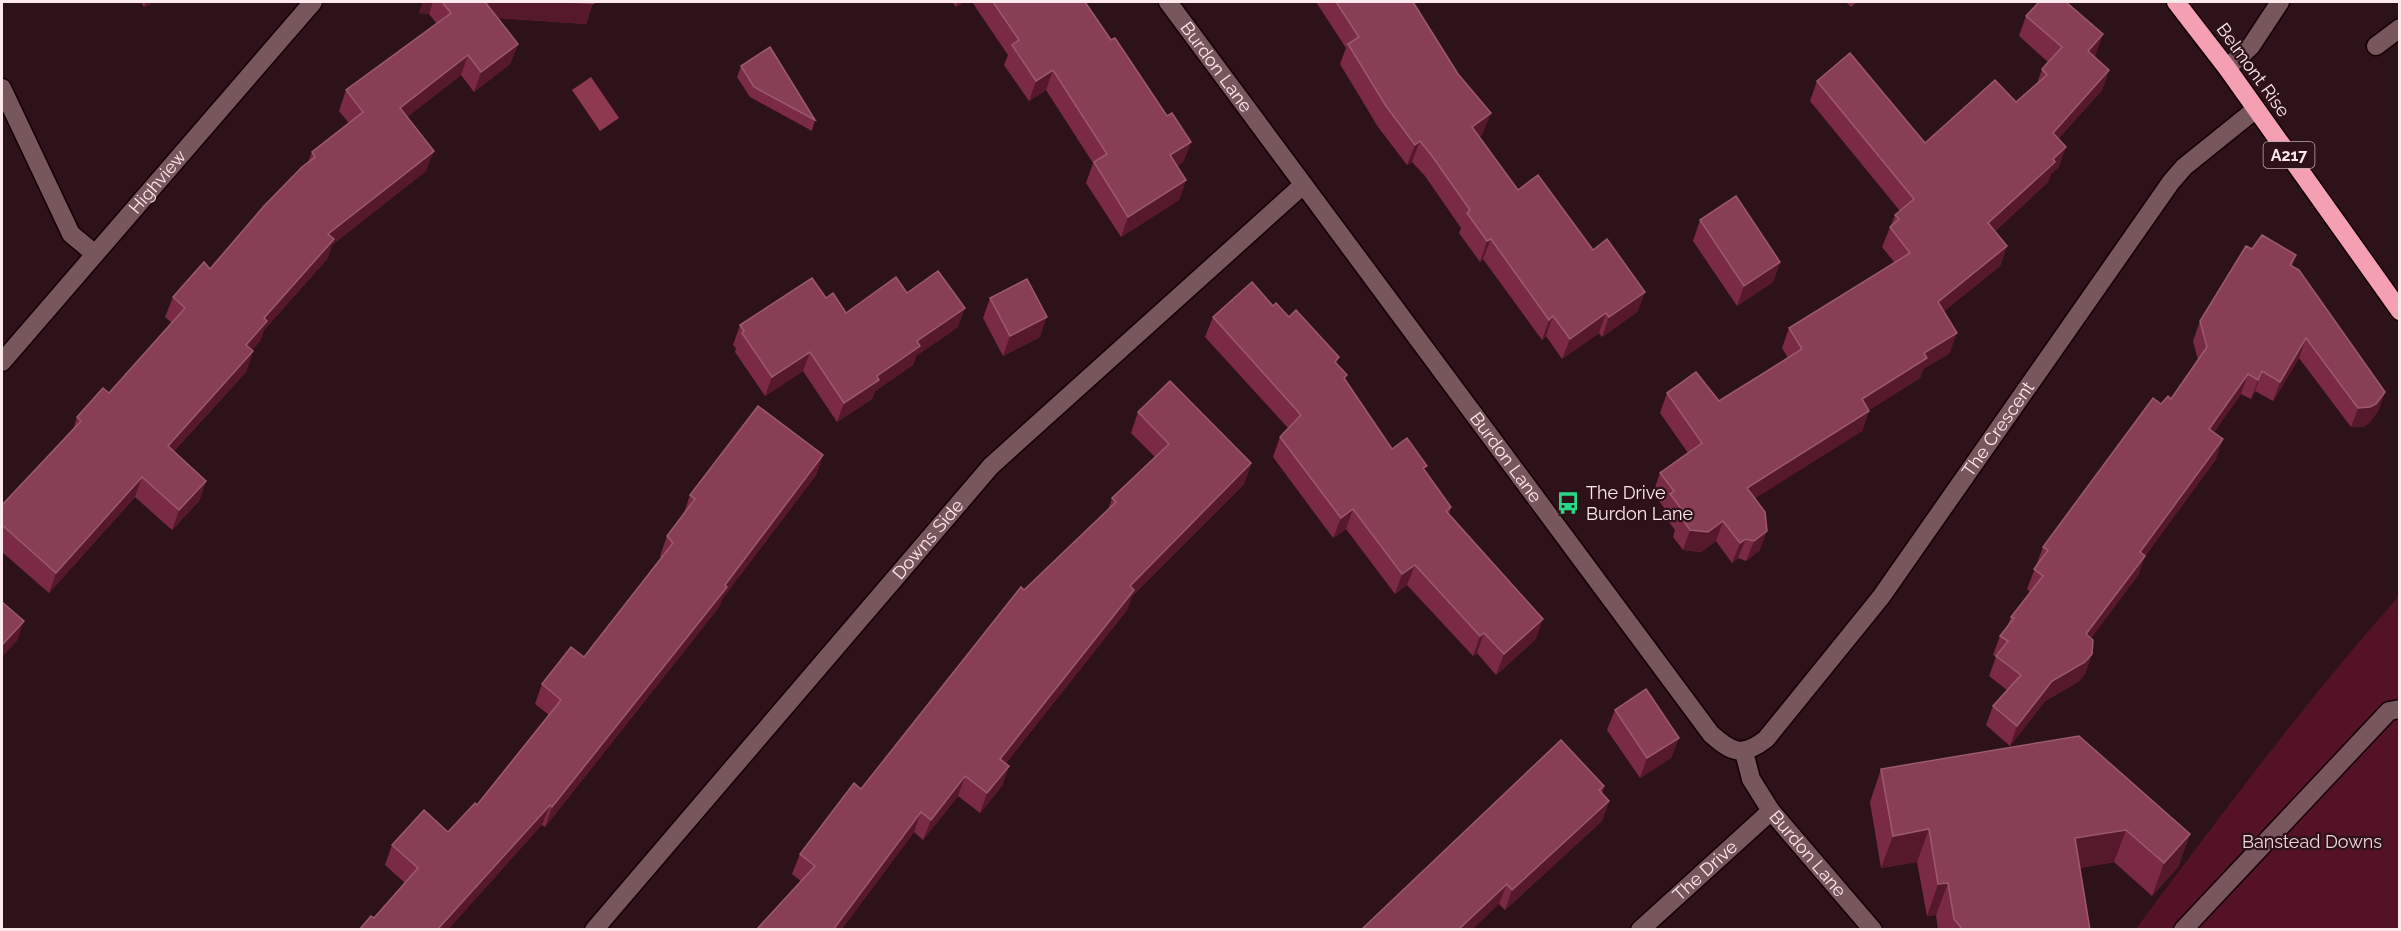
<svg xmlns="http://www.w3.org/2000/svg" width="2401" height="931" viewBox="0 0 2401 931" font-family="Raleway,sans-serif">
	<style>
		.green { fill: #551227 }
		.water { fill: #8e3950 }
		.lines { fill: none; stroke-linecap: round; stroke-linejoin: round }
		.lane-casing { stroke: #140105; stroke-width: 21 }
		.street-casing { stroke: #140105; stroke-width: 21 }
		.secondary-casing { stroke: #140105; stroke-width: 21 }
		.highway-casing { stroke: #140105; stroke-width: 21 }
		.lane { stroke: #77565c; stroke-width: 18 }
		.street { stroke: #77565c; stroke-width: 18 }
		.secondary { stroke: #77565c; stroke-width: 18 }
		.highway { stroke: #f5a0b2; stroke-width: 18 }
		.wall { fill: #7a2a44 }
		.shaded-wall { fill: #56182b }
		.building { fill: #883f56; stroke: #9b5a6e; stroke-width: 1.5 }
		.labels { text-anchor: middle; stroke-width: 4.5; stroke-linejoin: round; paint-order: stroke }
		.shield { fill: #2e1219; stroke: #c0a8ad; stroke-width: 1.5 }
		.shield-label { font-size: 16px; font-weight: bold; fill: #fee9ed }
		.street-label { font-size: 18px; fill: #fee9ed; stroke: #2e1219 }
		.poi-label { font-size: 18px; fill: #fee9ed; stroke: #2e1219; text-anchor: start }
		.park-label { font-size: 18px; fill: #f1d7dc; stroke: #2e1219 }
	</style>
	<rect width="100%" height="100%" fill="#2e1219"/>
	<path class="green" d="M2399,596v333l-264,1c85,-114 170,-228 264,-334z"/>
	<polygon class="water" points="591,77 619,118 600,131 572,90"/>
	<g class="lines">
		<g class="lane-casing">
			<polyline id="lane" points="2183,930 2389,711 2400,709"/>
		</g>
		<g class="street-casing">
			<g id="street">
				<polyline points="2376,46 2400,28"/>
				<polyline points="2227,68 2251,46 2280,2"/>
				<polyline points="2,88 71,234 95,254"/>
				<path id="s1" d="M2,362l311,-360"/>
				<path id="s2" d="M1744,752l7,27 20,32 102,119"/>
				<path id="s3" d="M594,930l397,-464 312,-281"/>
				<path id="s4" d="M1640,930l131,-119"/>
			</g>
		</g>
		<g class="secondary-casing">
			<g id="secondary">
				<path id="s5" d="M1168,2l543,732c20,18 31,24 55,5l115,-142 290,-415 13,-15 72,-58"/>
			</g>
		</g>
		<g class="highway-casing">
			<polyline id="highway" points="2176,2 2227,68 2400,311"/>
		</g>
		<use href="#lane" class="lane"/>
		<use href="#street" class="street"/>
		<use href="#secondary" class="secondary"/>
		<use href="#highway" class="highway"/>
	</g>
	<g class="wall">
		<polygon points="141,2 153,2 144,7"/>
		<polygon points="423,2 592,2 593,3 586,24 498,18 518,44 510,64 474,92 461,75 407,117 426,171 332,245 327,259 264,330 260,341 252,350 253,351 246,372 174,451 206,481 199,501 172,530 135,497 49,593 2,552 2,505 73,430 77,417 109,393 172,323 165,317 173,297 210,269 308,162 312,152 349,123 339,111 346,90 437,24 429,14 419,13"/>
		<polygon points="952,2 964,2 956,7"/>
		<polygon points="972,2 1085,2 1111,40 1167,116 1191,142 1183,162 1177,166 1186,180 1179,200 1121,237 1086,183 1093,163 1046,90 1029,101 1004,65 1008,55"/>
		<polygon points="1316,2 1413,2 1483,133 1479,137 1518,190 1645,292 1637,312 1602,337 1599,333 1562,359 1546,336 1542,340 1483,259 1480,262 1459,233 1461,228 1425,176 1412,162 1407,165 1378,127 1340,64 1346,48"/>
		<polygon points="1846,2 1857,2 1851,7"/>
		<polygon points="2026,16 2096,54 2094,56 2109,70 2102,90 2058,139 2059,167 2051,174 2048,182 1995,231 2007,246 2000,266 1944,311 1950,353 1923,369 1920,378 1869,410 1862,431 1755,498 1760,550 1746,561 1738,558 1732,563 1716,541 1701,552 1683,550 1673,537 1675,530 1663,514 1665,509 1653,493 1660,473 1688,453 1660,413 1667,393 1719,401 1788,358 1782,348 1789,328 1895,263 1882,247 1895,215 1900,211 1810,101 1817,81 1925,143 2016,102 2037,84 2042,69 2048,62 2019,36"/>
		<polygon points="741,66 815,120 812,131 750,97 737,77"/>
		<polygon points="1700,220 1780,262 1773,282 1737,306 1693,241"/>
		<polygon points="2252,249 2296,255 2292,266 2385,392 2378,411 2369,423 2363,427 2351,427 2299,358 2273,401 2255,391 2251,399 2241,394 2214,432 2216,459 2145,556 2138,575 2091,638 2092,654 2085,674 2078,682 2045,701 2010,746 1986,725 1993,706 2007,690 1989,676 1996,657 1993,655 2000,636 2007,627 2011,617 2030,592 2027,589 2043,547 2161,404 2171,399 2198,360 2193,341 2200,321"/>
		<polygon points="907,293 958,327 916,356 913,365 875,391 872,399 837,422 803,371 765,396 735,352 736,348 733,345 740,325 826,298 846,313"/>
		<polygon points="990,298 1040,337 1003,356 983,318"/>
		<polygon points="1273,306 1289,317 1337,364 1345,380 1392,449 1425,471 1451,507 1449,514 1536,639 1496,675 1477,653 1473,656 1407,585 1395,594 1346,529 1333,538 1273,457 1280,437 1288,428 1205,337 1213,317"/>
		<polygon points="1138,412 1251,463 1244,484 1132,596 1127,610 1006,763 1009,766 1002,786 980,813 958,796 923,840 914,832 841,930 756,930 801,881 792,874 800,854 861,789 1024,590 1108,510 1112,498 1155,457 1131,433"/>
		<polygon points="823,455 816,475 722,599 719,607 545,827 542,825 374,918 405,883 385,865 392,845 448,832 477,805 549,715 535,704 542,684 584,657 661,558 660,556 667,536 683,516 690,495"/>
		<polygon points="1615,710 1679,738 1671,758 1640,778 1607,730"/>
		<polygon points="1881,769 2190,834 2178,867 2152,896 2114,862 2080,868 2090,930 1938,930 1936,915 1927,916 1917,862 1881,868 1870,802"/>
		<polygon points="1604,786 1602,793 1609,801 1602,821 1505,910 1499,904 1361,930"/>
	</g>
	<g class="shaded-wall">
		<polygon points="146,2 153,2 144,7"/>
		<polygon points="423,2 433,2 429,14 419,13"/>
		<polygon points="480,2 563,2 593,3 586,24 474,16"/>
		<polygon points="958,2 964,2 956,7"/>
		<polygon points="2103,34 2096,54 2080,71 2088,51"/>
		<polygon points="518,44 510,64 474,92 481,72"/>
		<polygon points="468,55 461,75 393,128 400,108"/>
		<polygon points="1053,70 1046,90 1029,101 1036,81"/>
		<polygon points="2109,70 2102,90 2045,153 2053,133"/>
		<polygon points="1491,113 1483,133 1465,147 1472,127"/>
		<polygon points="1420,141 1412,162 1407,165 1415,145"/>
		<polygon points="1191,142 1183,162 1163,175 1170,155"/>
		<polygon points="2066,147 2059,167 2051,174 2048,182 1981,243 1988,223 2053,159"/>
		<polygon points="434,151 426,171 332,245 327,259 264,330 260,341 239,365 246,345 264,318 328,234"/>
		<polygon points="1186,180 1179,200 1121,237 1128,217"/>
		<polygon points="1491,239 1483,259 1480,262 1487,241"/>
		<polygon points="2007,246 2000,266 1930,322 1938,302"/>
		<polygon points="1780,262 1773,282 1737,306 1744,286"/>
		<polygon points="1645,292 1637,312 1602,337 1609,317"/>
		<polygon points="965,308 958,327 916,356 913,365 875,391 872,399 837,422 844,403 917,341"/>
		<polygon points="1606,313 1599,333 1562,359 1570,339"/>
		<polygon points="1553,316 1546,336 1542,340 1549,320"/>
		<polygon points="1047,317 1040,337 1003,356 1010,336"/>
		<polygon points="1957,333 1950,353 1923,369 1920,378 1855,419 1862,399 1924,353"/>
		<polygon points="2306,338 2299,358 2273,401 2280,382"/>
		<polygon points="253,351 246,372 160,466 168,446"/>
		<polygon points="810,352 803,371 765,396 772,377"/>
		<polygon points="2262,371 2255,391 2251,399 2258,380"/>
		<polygon points="2248,374 2241,394 2202,449 2209,429"/>
		<polygon points="2385,392 2378,411 2369,423 2363,427 2351,427 2358,408"/>
		<polygon points="1869,411 1862,431 1740,508 1747,488"/>
		<polygon points="2223,439 2216,459 2133,572 2140,552"/>
		<polygon points="823,455 816,475 722,599 719,607 545,827 552,807 725,585"/>
		<polygon points="1251,463 1244,484 1132,596 1127,610 993,779 1000,759 1130,586"/>
		<polygon points="142,477 135,497 49,593 56,573"/>
		<polygon points="206,481 199,501 172,530 179,510"/>
		<polygon points="1353,509 1346,529 1333,538 1341,518"/>
		<polygon points="1723,521 1716,541 1701,552 1683,550 1690,530"/>
		<polygon points="1767,531 1760,550 1746,561 1754,541"/>
		<polygon points="1746,539 1738,558 1732,563 1740,543"/>
		<polygon points="2145,556 2138,575 2079,654 2086,634"/>
		<polygon points="1415,565 1407,585 1395,594 1402,574"/>
		<polygon points="1543,619 1536,639 1496,675 1504,654"/>
		<polygon points="24,621 17,641 2,657 2,645"/>
		<polygon points="1484,633 1477,653 1473,656 1480,636"/>
		<polygon points="2092,654 2085,674 2078,682 2045,701 2010,746 2017,726 2052,681"/>
		<polygon points="1679,738 1671,758 1640,778 1647,758"/>
		<polygon points="1009,766 1002,786 980,813 987,793"/>
		<polygon points="965,776 958,796 923,840 931,820"/>
		<polygon points="1609,801 1602,821 1505,910 1512,890"/>
		<polygon points="550,805 542,825 448,930 437,930"/>
		<polygon points="921,812 914,832 841,930 833,930"/>
		<polygon points="1929,829 1917,862 1881,868 1893,836"/>
		<polygon points="2126,830 2114,862 2063,871 2075,838"/>
		<polygon points="2190,834 2178,867 2152,896 2164,863"/>
		<polygon points="1948,883 1936,915 1927,916 1938,884"/>
		<polygon points="1507,884 1499,904 1472,930 1458,930"/>
	</g>
	<g class="building">
		<polygon points="442,2 485,2 518,44 481,72 468,55 400,108 434,151 328,234 334,239 264,318 267,321 246,345 253,351 168,446 206,481 179,510 142,477 56,573 2,525 2,505 81,421 77,417 103,388 109,393 185,308 173,297 204,262 210,269 264,206 302,167 315,157 312,152 363,112 346,90 451,13"/>
		<polygon points="563,2 592,2 593,3"/>
		<polygon points="993,2 1085,2 1111,40 1115,38 1167,116 1172,113 1191,142 1170,155 1186,180 1128,217 1094,162 1107,154 1053,70 1036,81 1012,45 1019,40"/>
		<polygon points="1336,2 1413,2 1458,74 1491,113 1472,127 1518,190 1538,175 1593,250 1607,239 1645,292 1609,317 1606,313 1570,339 1553,316 1549,320 1491,239 1487,241 1467,213 1470,210 1432,156 1420,141 1415,145 1386,106 1348,44 1359,37"/>
		<polygon points="2039,2 2066,2 2103,34 2088,51 2109,70 2053,133 2066,147 2053,159 2055,162 1988,223 2007,246 1938,302 1957,333 1924,353 1927,358 1862,399 1869,411 1747,488 1765,512 1767,531 1754,541 1746,539 1740,543 1723,521 1708,532 1690,530 1681,517 1682,510 1670,494 1674,491 1660,473 1702,443 1667,393 1696,372 1719,401 1802,349 1789,328 1910,253 1890,227 1899,219 1895,215 1914,199 1817,81 1850,53 1925,143 1995,80 2016,102 2047,75 2042,69 2062,47 2026,16"/>
		<polygon points="770,47 815,120 754,87 741,66"/>
		<polygon points="1736,196 1780,262 1744,286 1700,220"/>
		<polygon points="2262,235 2296,255 2290,265 2299,270 2385,392 2376,404 2370,407 2358,408 2306,338 2280,382 2262,371 2258,380 2248,374 2209,429 2223,439 2140,552 2145,556 2086,634 2093,640 2092,654 2085,662 2052,681 2017,726 1993,706 2021,675 1996,656 2008,641 2000,636 2014,618 2011,617 2043,576 2034,569 2048,550 2043,547 2153,398 2161,404 2168,396 2171,399 2207,347 2200,321 2246,246 2252,249"/>
		<polygon points="938,271 965,308 917,341 920,346 877,376 879,380 844,403 810,352 772,377 742,333 744,331 740,325 812,278 826,298 833,293 846,313 896,277 907,293"/>
		<polygon points="1027,279 1047,317 1010,336 990,298"/>
		<polygon points="1252,282 1273,306 1276,303 1289,317 1296,310 1339,357 1335,362 1347,375 1344,378 1392,449 1407,438 1427,466 1423,468 1451,507 1446,511 1543,619 1504,654 1484,633 1480,636 1415,565 1402,574 1353,509 1341,518 1280,437 1301,415 1213,317"/>
		<polygon points="1170,381 1251,463 1130,586 1134,590 1000,759 1009,766 987,793 965,776 931,820 921,812 833,930 756,930 815,866 800,854 854,783 861,789 1021,587 1024,590 1116,502 1112,498 1169,444 1138,412"/>
		<polygon points="758,406 823,455 725,585 727,587 552,807 550,805 437,930 359,930 371,916 374,918 418,868 392,845 424,810 448,832 475,803 477,805 561,700 542,684 571,647 584,657 673,543 667,536 695,499 690,495"/>
		<polygon points="2,602 24,621 2,645"/>
		<polygon points="1646,689 1679,738 1647,758 1615,710"/>
		<polygon points="2079,736 2190,834 2164,863 2126,830 2075,838 2090,930 1963,930 1954,919 1948,883 1938,884 1929,829 1893,836 1881,769"/>
		<polygon points="1561,740 1604,786 1599,790 1609,801 1512,890 1507,884 1458,930 1361,930"/>
	</g>
	<defs>
		<g id="bus-bare" transform="scale(1.8)"><path d="M-5-6H5V4H4V6H2V4H-2V6H-4V4H-5ZM-3.5-4V0h7V-4ZM-3.5 1.2v1.5H-2V1.2ZM2 1.2v1.5H3.5V1.2Z" fill="#28d885" stroke="#2e1219" stroke-width="2.5" paint-order="stroke"/></g>
	</defs>
	<g fill-rule="evenodd">
		<use href="#bus-bare" x="1568" y="503"/>
	</g>
	<g class="labels">
		<rect class="shield" x="2263.5" y="142" width="51" height="26" rx="4.5"/>
		<g class="shield-label">
			<text x="2289" y="161">A217</text>
		</g>
		<g class="street-label">
			<text dy="6" stroke="none"><textPath href="#s5" startOffset="81">Burdon Lane</textPath></text>
			<text transform="translate(2253 70) rotate(54)" y="6">Belmont Rise</text>
			<text dy="6" stroke="none"><textPath href="#s1" startOffset="238">Highview</textPath></text>
			<text dy="6" stroke="none"><textPath href="#s5" startOffset="1362">The Crescent</textPath></text>
			<text dy="6" stroke="none"><textPath href="#s5" startOffset="567">Burdon Lane</textPath></text>
			<text dy="6" stroke="none"><textPath href="#s3" startOffset="514">Downs Side</textPath></text>
			<text dy="6" stroke="none"><textPath href="#s2" startOffset="122">Burdon Lane</textPath></text>
			<text dy="6" stroke="none"><textPath href="#s4" startOffset="88">The Drive</textPath></text>
		</g>
		<g class="poi-label">
			<text x="1586" y="499">The Drive<tspan x="1586" dy="21">Burdon Lane</tspan></text>
		</g>
		<g class="park-label">
			<text x="2312" y="848">Banstead Downs</text>
		</g>
	</g>
	<rect width="2401" height="931" fill="none" stroke="#fee9ed" stroke-width="6"/>
</svg>
